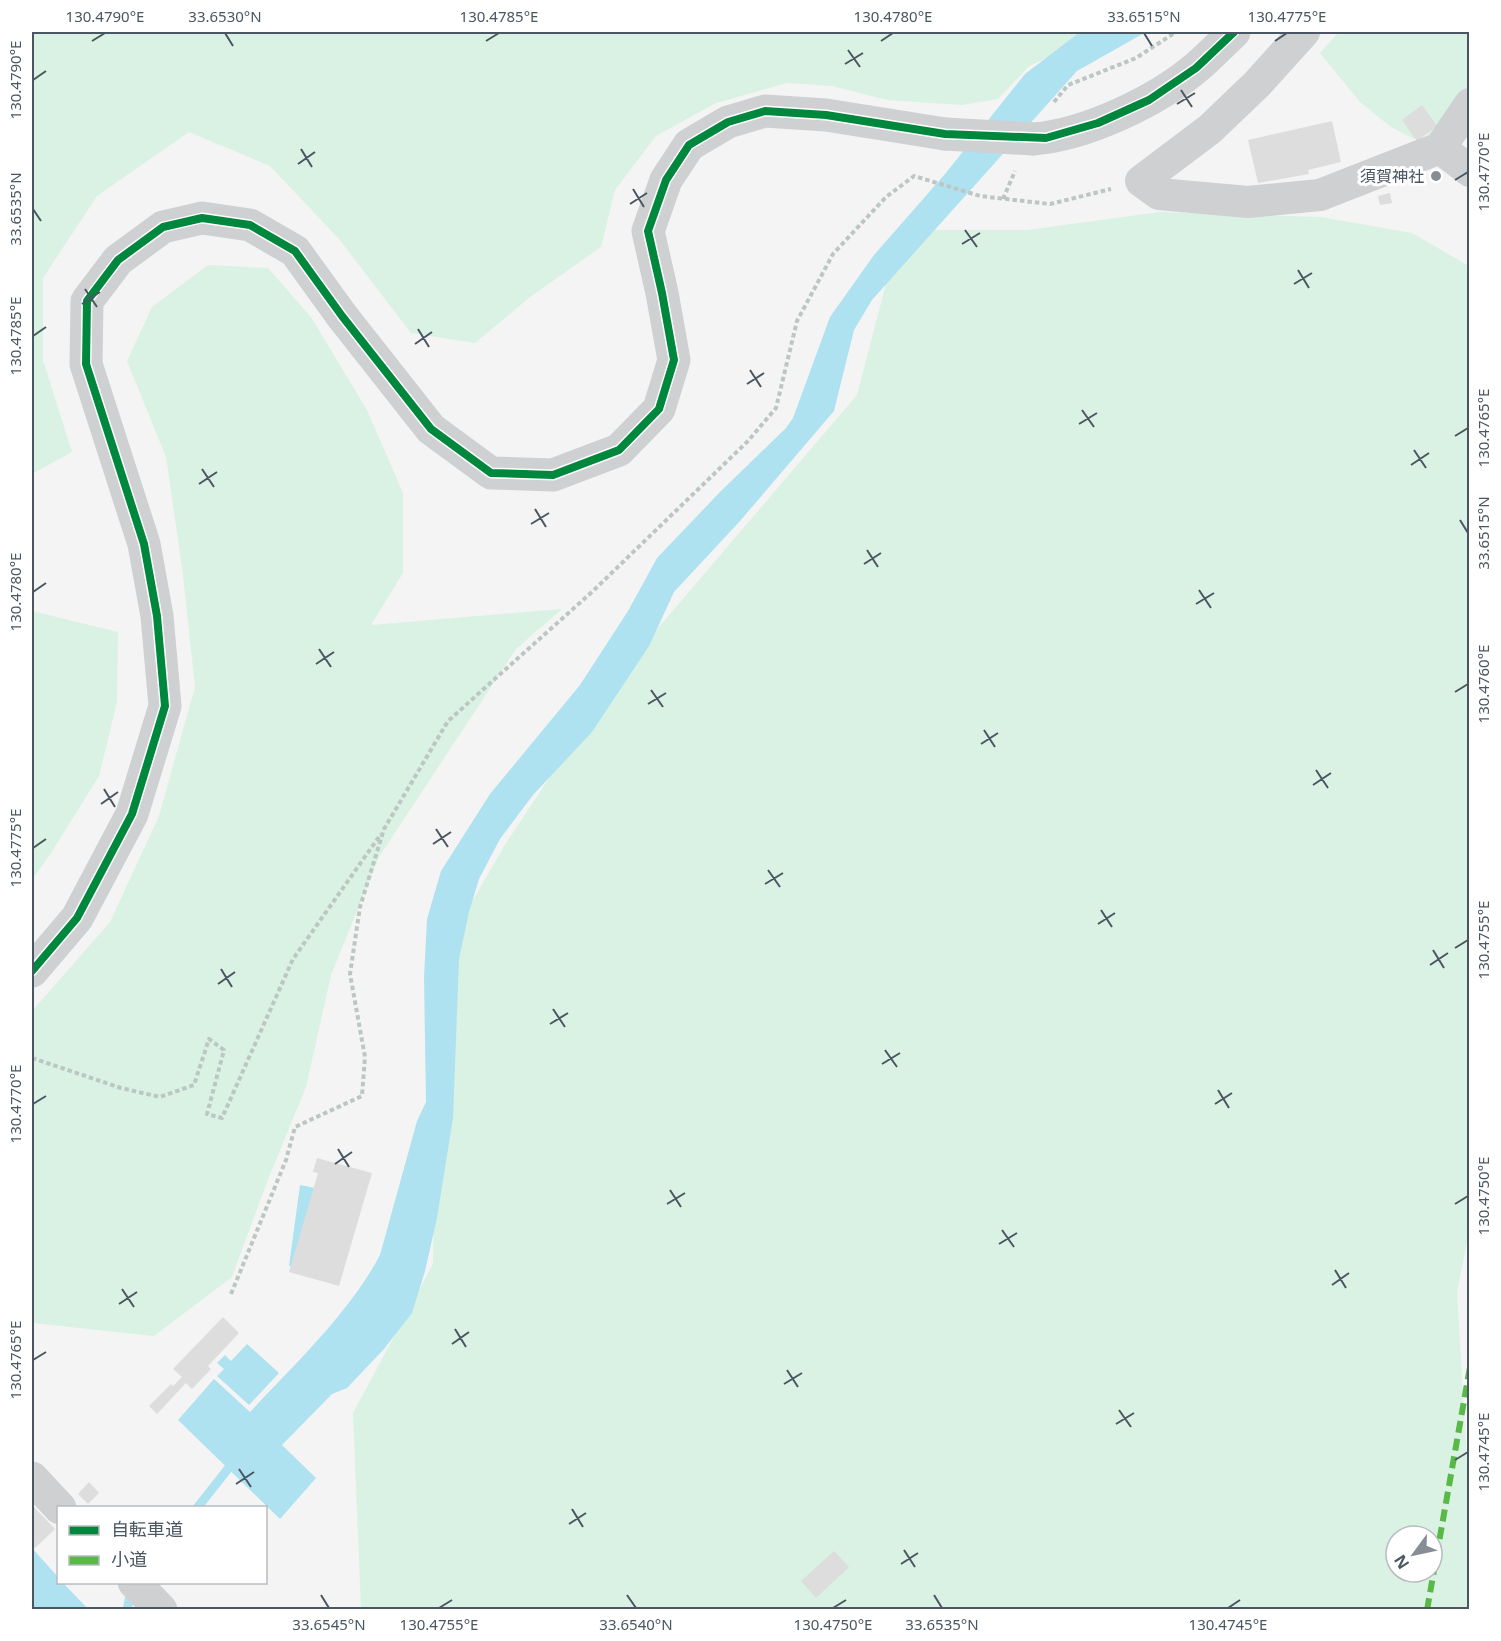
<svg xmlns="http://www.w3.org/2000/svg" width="1501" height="1641" viewBox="0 0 1501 1641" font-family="'Noto Sans','Noto Sans JP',sans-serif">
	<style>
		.green { fill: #d9f2e3; fill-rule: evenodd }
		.water { fill: #aee2f0 }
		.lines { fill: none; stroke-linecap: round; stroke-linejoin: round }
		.stream { stroke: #aee2f0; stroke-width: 9 }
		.building { fill: #ddddde }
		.path { stroke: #bcc7c4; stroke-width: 4; stroke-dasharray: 4.5 3; stroke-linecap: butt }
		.minor { stroke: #ced0d2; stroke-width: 32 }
		.tertiary { stroke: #ced0d2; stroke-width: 33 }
		.tertiary-bridge { stroke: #ced0d2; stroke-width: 33 }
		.quiet { stroke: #58b947; stroke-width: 6; stroke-dasharray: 12 6; stroke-linecap: butt }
		.cycleway-casing { stroke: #fff; stroke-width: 11 }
		.cycleway { stroke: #00873e; stroke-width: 8 }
		.ticks { fill: none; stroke: #4a5661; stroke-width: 2 }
		.poi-dot { fill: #868d94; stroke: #fff; stroke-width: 2 }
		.labels { text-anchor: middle; stroke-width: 6; stroke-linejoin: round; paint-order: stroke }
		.poi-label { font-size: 16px; fill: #4a5661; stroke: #fff; text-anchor: end }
		.neatline { fill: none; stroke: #4a5661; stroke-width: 2 }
		.ticks-label { font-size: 15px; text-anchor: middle; fill: #4a5661 }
	</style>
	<rect width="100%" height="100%" fill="#f4f4f4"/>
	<g class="green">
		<polygon points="32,32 1103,32 1029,66 998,99 962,105 887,100 832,86 787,83 716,103 656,136 615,190 601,247 530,297 475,343 411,333 339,239 270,166 189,132 97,196 43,278 43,360 72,452 32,474"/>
		<polygon points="1339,32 1469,32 1469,95 1440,131 1414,139 1391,127 1360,102 1320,53"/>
		<path d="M1160,212l161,5 91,16 57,33 1,962 -13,64 12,206v111h-1108l-8,-196 80,-149 4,-302 69,-119 111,-167 240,-281 43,-165h127zM1396,1536h36v36h-36z"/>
		<polygon points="208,265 268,268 311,317 367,410 403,493 403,573 371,625 562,609 516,649 379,857 331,975 306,1087 267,1182 232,1277 154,1336 32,1323 32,1011 110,922 159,816 195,687 183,575 166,457 127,361 152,307"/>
		<polygon points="32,611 118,632 117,702 99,776 51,853 32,880"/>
	</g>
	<g class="water">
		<path d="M1080,32h66l-69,39 -205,229 -18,30 -20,81 -94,110 -66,71 -25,54 -57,86 -59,63 -33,44 -21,40 -10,33 -10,47 -6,159 -16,100 -12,53 -13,42 -28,36 -37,39 -15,6 -50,51 34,33 -36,41 -102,-99 36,-41 36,33c44,-47 100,-100 130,-157l37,-134 9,-19 -2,-124 3,-59 14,-48 49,-77 90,-109 48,-74 29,-53 63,-66 66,-64 7,-10 37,-101 44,-62 71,-81 80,-100z"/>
		<polygon points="300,1185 341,1193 328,1273 289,1266"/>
		<polygon points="247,1344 279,1373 249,1405 217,1376 224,1369 217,1363 225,1355 231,1361"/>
		<polygon points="32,1548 58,1577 58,1582 63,1583 88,1609 32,1609"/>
	</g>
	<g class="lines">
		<g class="stream">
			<polyline points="197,1508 235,1460"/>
			<polyline points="127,1610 131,1591"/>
		</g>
	</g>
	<g class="building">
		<polygon points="1422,105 1437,126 1417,141 1402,120"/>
		<polygon points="1332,121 1341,162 1308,170 1309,174 1258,183 1248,140"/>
		<polygon points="1390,193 1392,203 1380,205 1378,196"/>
		<polygon points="317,1158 372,1173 339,1286 289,1272 318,1173 313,1172"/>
		<polygon points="223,1317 239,1333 208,1366 211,1369 192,1389 186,1383 157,1414 149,1406 171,1384 173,1386 182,1377 173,1369"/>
		<polygon points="89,1482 99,1493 88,1504 78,1494"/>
		<polygon points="33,1506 55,1529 35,1548 32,1545 32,1508"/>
		<polygon points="834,1551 849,1567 816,1598 801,1581"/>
	</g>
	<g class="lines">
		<g class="path">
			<polyline points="1054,102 1068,85 1136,58 1176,32"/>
			<polyline points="1003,199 1015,171"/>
			<polyline points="32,1058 121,1088 160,1097 194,1085 209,1039 224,1050 207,1114 222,1118 293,959 381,834"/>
			<polyline points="231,1294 286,1160 295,1127 362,1096 365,1057 350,974 360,907 384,829 448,721 593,591 748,441 776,408 797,321 833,254 886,197 914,176 980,196 1050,204 1111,189"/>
		</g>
		<g class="minor">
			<polyline points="1304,32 1257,84 1210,129 1141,181 1159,194 1248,202 1320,195 1440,148 1470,104"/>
			<polyline points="1440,148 1470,171"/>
		</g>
		<g class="tertiary">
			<path d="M1033,139c53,-4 124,-38 164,-72 13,-11 25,-24 37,-35"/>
			<polyline points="32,971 77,918 132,814 165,706 157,616 144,544 86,364 87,301 118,260 163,227 202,218 250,225 295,251 342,316 431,429 491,473 553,475 619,450 659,409 674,360 662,293 648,231 666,180 689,145 728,122 765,111 826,115 945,134"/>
			<polyline points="32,1478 60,1508"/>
			<polyline points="134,1582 161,1610"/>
		</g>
		<polyline class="tertiary-bridge" points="945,134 1033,139"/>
		<polyline class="quiet" points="1427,1610 1470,1367"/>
		<g class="cycleway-casing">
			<polyline id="cycleway" points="32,971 77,918 132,814 165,706 157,616 144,544 86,364 87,301 118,260 163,227 202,218 250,225 295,251 342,316 431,429 491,473 553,475 619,450 659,409 674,360 662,293 648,231 666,180 689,145 728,122 765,111 826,115 945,134 1046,138 1098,123 1149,100 1196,68 1234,32"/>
		</g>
		<use href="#cycleway" class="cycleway"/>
	</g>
	<path class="ticks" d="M225,33l8,13M1144,33l8,13M92,41l13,-8M486,41l13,-8M881,41l12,-8M1275,41l12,-8M848,50l12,17M845,64l18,-11M33,80l13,-9M1181,90l11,17M1177,104l18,-11M301,149l11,18M298,164l17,-12M1455,180l13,-8M633,189l11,18M630,204l17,-11M33,209l8,12M965,230l12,17M962,244l18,-11M1298,270l11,18M1294,284l18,-11M85,289l12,18M82,304l18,-12M418,329l11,18M33,336l13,-9M415,344l17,-12M750,370l11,17M747,384l17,-11M1082,410l12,17M1079,424l18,-11M1455,436l13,-8M1414,450l12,18M1411,465l18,-12M202,469l12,18M199,484l18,-12M535,509l11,18M1460,520l8,13M531,524l18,-11M867,550l11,17M864,564l17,-11M1199,590l12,18M33,592l13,-9M1196,604l18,-11M319,649l12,18M316,664l18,-12M651,690l12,17M1455,692l13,-8M648,704l18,-11M984,730l11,17M981,744l17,-11M1316,770l12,18M1313,785l18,-12M104,789l11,18M101,804l17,-12M436,829l12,18M433,844l18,-12M33,848l13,-9M768,870l12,17M765,884l18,-11M1101,910l11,17M1098,924l17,-11M1455,948l13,-8M1433,950l11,18M1430,965l18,-12M221,969l11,18M218,984l17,-12M553,1009l12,18M550,1024l18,-11M885,1050l12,17M882,1064l18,-11M1218,1090l11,18M33,1104l13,-8M1215,1104l17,-11M338,1149l11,18M335,1164l17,-12M670,1190l11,17M667,1204l18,-11M1455,1204l13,-8M1002,1230l12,17M999,1244l18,-11M1335,1270l11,18M1332,1285l17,-12M122,1289l12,18M119,1304l18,-12M455,1329l11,18M452,1344l17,-12M33,1360l13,-8M787,1370l11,17M784,1384l18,-11M1119,1410l12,17M1116,1424l18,-11M1455,1460l13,-8M239,1469l12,18M236,1484l18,-12M572,1509l11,18M569,1524l17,-11M904,1550l11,17M901,1564l17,-11M321,1595l8,13M627,1595l9,13M934,1595l8,13M439,1608l13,-8M833,1608l13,-8M1228,1608l12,-8"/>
	<circle class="poi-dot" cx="1436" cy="176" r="6"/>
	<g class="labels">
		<g class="poi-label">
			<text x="1424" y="182">須賀神社</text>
		</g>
	</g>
	<rect width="1501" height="1641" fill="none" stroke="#ffffff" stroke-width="66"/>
	<rect x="57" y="1506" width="210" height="78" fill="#ffffff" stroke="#b7bbc0" stroke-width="1.5"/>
	<rect x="69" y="1526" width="30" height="9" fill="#00873e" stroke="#b7bbc0" stroke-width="1.5"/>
	<text x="111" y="1536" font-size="18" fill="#4a5661">自転車道</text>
	<rect x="69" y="1556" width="30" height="9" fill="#58b947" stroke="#b7bbc0" stroke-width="1.5"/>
	<text x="111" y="1566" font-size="18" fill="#4a5661">小道</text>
	<g transform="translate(1414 1554) rotate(237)"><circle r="28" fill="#ffffff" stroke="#b7bbc0" stroke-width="1.5"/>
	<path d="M0-4.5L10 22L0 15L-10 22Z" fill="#868d94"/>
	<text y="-9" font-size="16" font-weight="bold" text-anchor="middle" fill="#4a5661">N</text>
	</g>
	<rect x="33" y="33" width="1435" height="1575" class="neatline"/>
	<g class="ticks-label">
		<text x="105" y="22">130.4790°E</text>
		<text x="225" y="22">33.6530°N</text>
		<text x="499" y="22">130.4785°E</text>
		<text x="893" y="22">130.4780°E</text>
		<text x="1144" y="22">33.6515°N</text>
		<text x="1287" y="22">130.4775°E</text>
		<text transform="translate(16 80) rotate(-90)" y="5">130.4790°E</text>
		<text transform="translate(1484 172) rotate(-90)" y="5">130.4770°E</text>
		<text transform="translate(16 209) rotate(-90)" y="5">33.6535°N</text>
		<text transform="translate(16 336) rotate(-90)" y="5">130.4785°E</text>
		<text transform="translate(1484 428) rotate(-90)" y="5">130.4765°E</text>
		<text transform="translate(1484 533) rotate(-90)" y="5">33.6515°N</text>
		<text transform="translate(16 592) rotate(-90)" y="5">130.4780°E</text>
		<text transform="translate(1484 684) rotate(-90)" y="5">130.4760°E</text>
		<text transform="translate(16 848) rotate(-90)" y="5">130.4775°E</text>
		<text transform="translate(1484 940) rotate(-90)" y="5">130.4755°E</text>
		<text transform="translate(16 1104) rotate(-90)" y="5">130.4770°E</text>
		<text transform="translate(1484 1196) rotate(-90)" y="5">130.4750°E</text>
		<text transform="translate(16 1360) rotate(-90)" y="5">130.4765°E</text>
		<text transform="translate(1484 1452) rotate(-90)" y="5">130.4745°E</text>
		<text x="329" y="1630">33.6545°N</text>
		<text x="439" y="1630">130.4755°E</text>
		<text x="636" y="1630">33.6540°N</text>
		<text x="833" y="1630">130.4750°E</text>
		<text x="942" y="1630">33.6535°N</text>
		<text x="1228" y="1630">130.4745°E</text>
	</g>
</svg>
